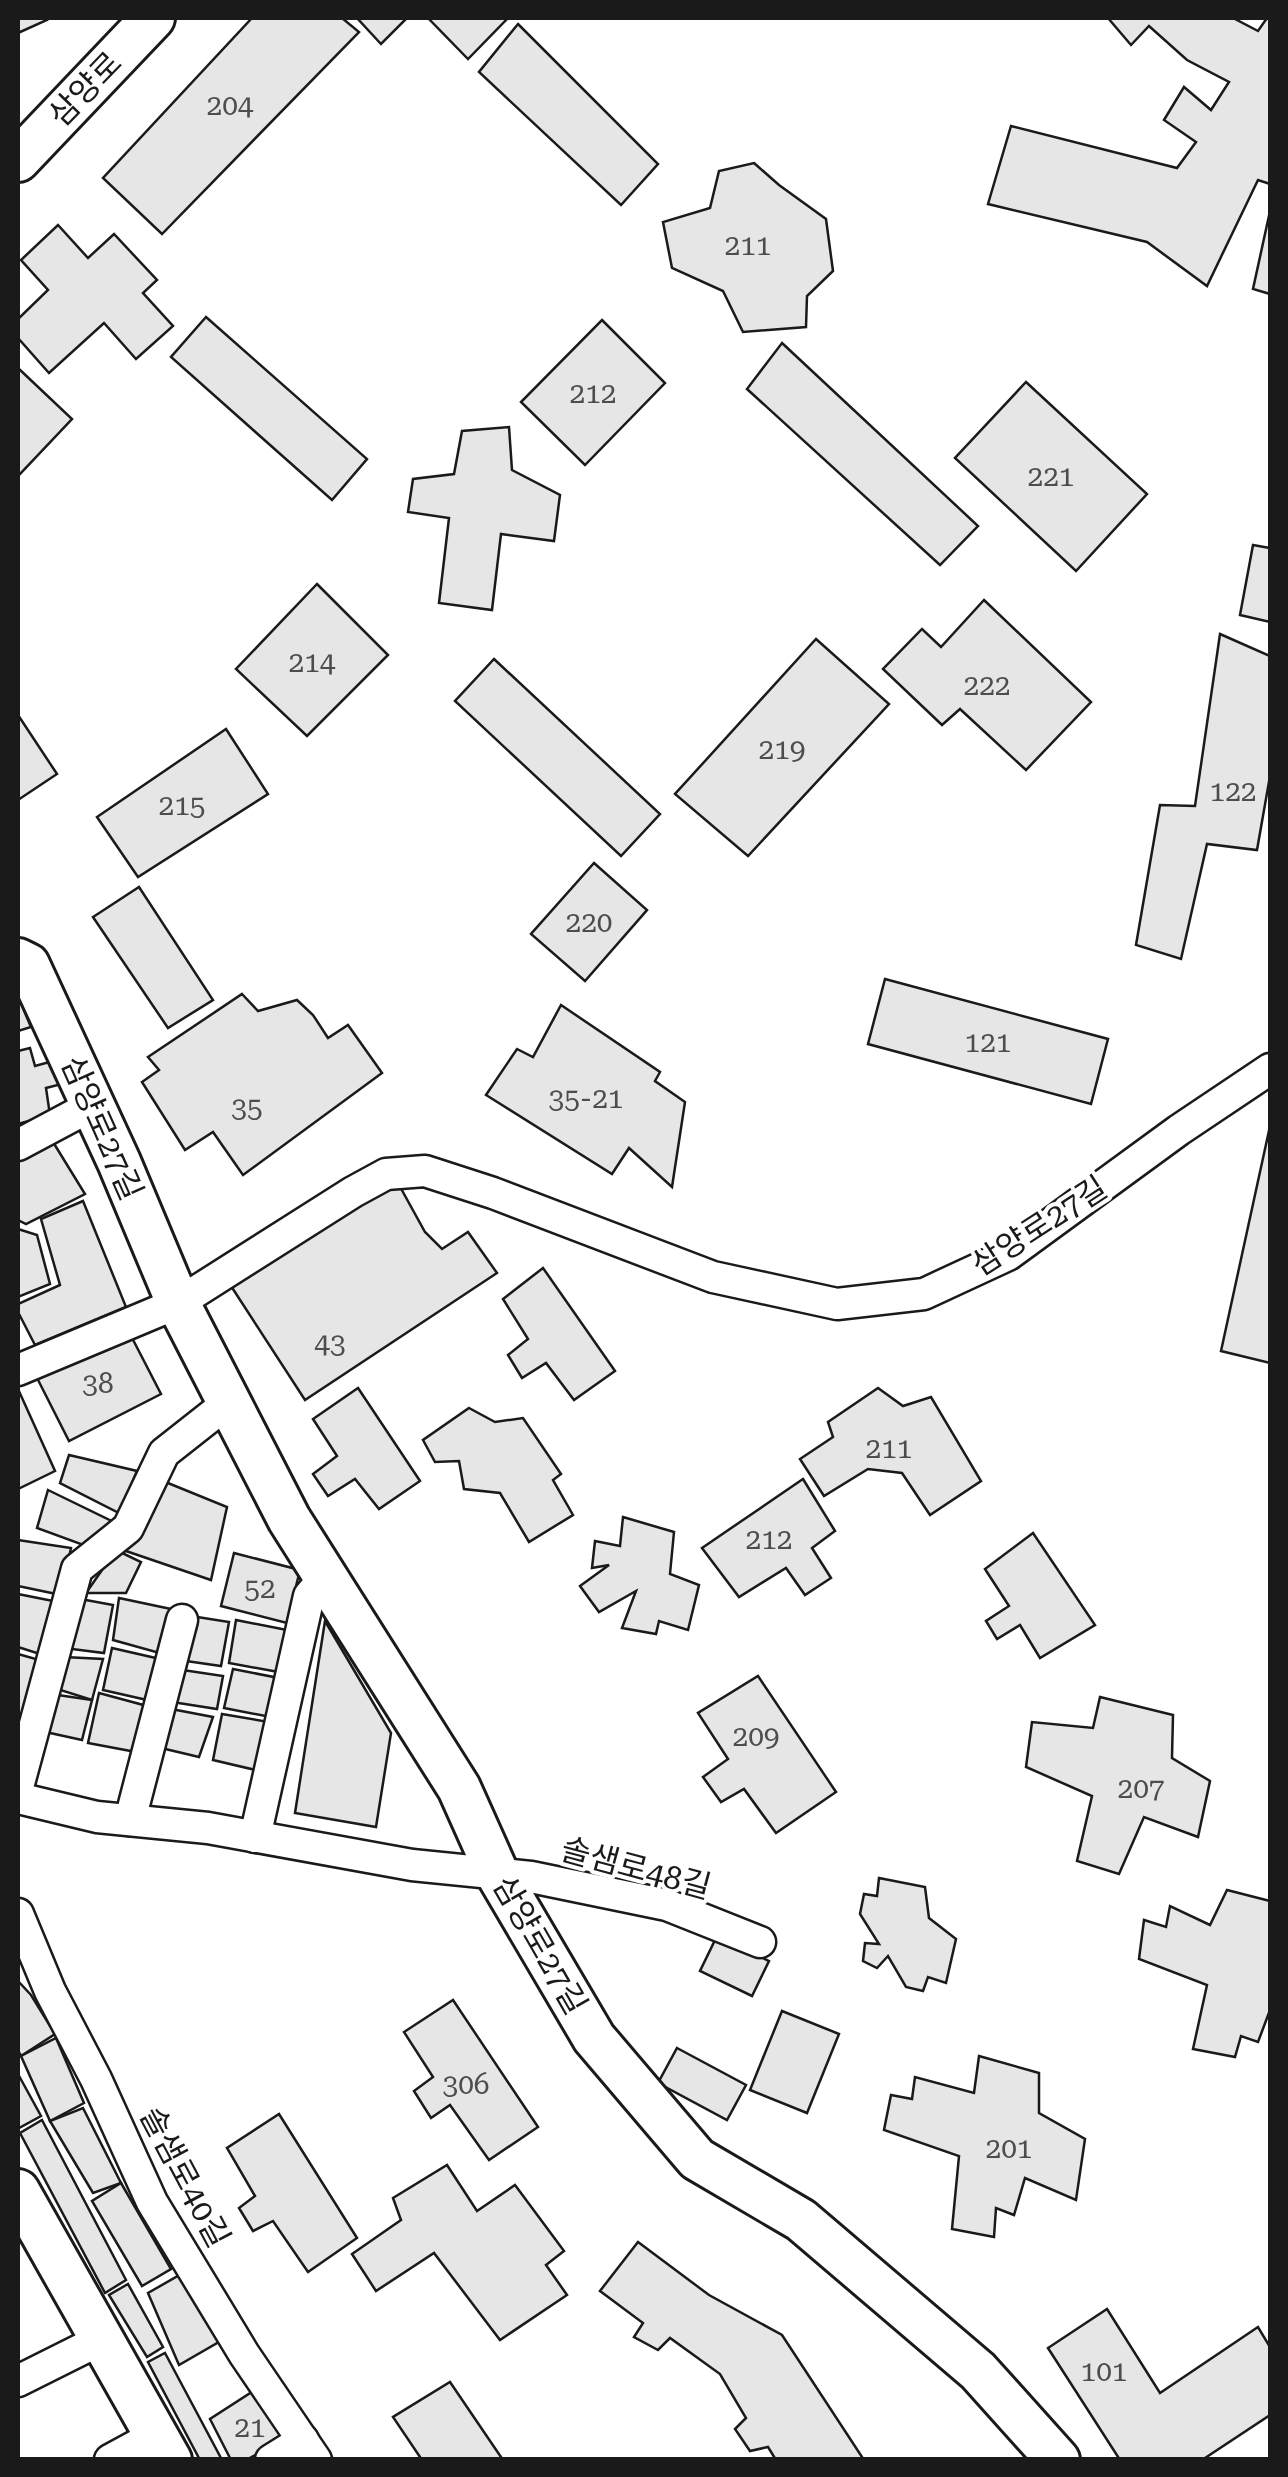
<svg xmlns="http://www.w3.org/2000/svg" width="1288" height="2477" viewBox="0 0 1288 2477" font-family="'Roboto Serif','Noto Sans KR',serif">
	<style>
		.building { fill: #e6e6e6; stroke: #1a1a1a; stroke-width: 2.5 }
		.lines { fill: none; stroke-linecap: round; stroke-linejoin: round }
		.street-casing { stroke: #1a1a1a; stroke-width: 35 }
		.secondary-casing { stroke: #1a1a1a; stroke-width: 48 }
		.street { stroke: #fff; stroke-width: 30 }
		.secondary { stroke: #fff; stroke-width: 42 }
		.labels { text-anchor: middle; stroke-width: 8; stroke-linejoin: round; paint-order: stroke }
		.number-label { font-size: 28px; fill: #4d4d4d }
		.street-label { font-size: 32px; fill: #1a1a1a; stroke: #fff }
	</style>
	<rect width="100%" height="100%" fill="#fff"/>
	<g class="building">
		<polygon points="18,18 46,18 47,20 18,33"/>
		<polygon points="252,18 342,18 359,32 162,234 103,178"/>
		<polygon points="357,18 407,18 381,44"/>
		<polygon points="428,18 508,18 468,59"/>
		<polygon points="1108,18 1233,18 1258,31 1267,18 1270,18 1270,184 1258,180 1207,286 1147,242 988,204 1011,126 1177,168 1196,142 1164,120 1184,87 1211,110 1229,82 1187,60 1149,26 1131,45"/>
		<polygon points="518,24 658,164 621,205 479,72"/>
		<polygon points="754,163 779,185 826,219 833,271 807,296 806,327 743,332 723,291 672,268 663,222 710,208 719,171"/>
		<polygon points="1270,211 1270,294 1253,289"/>
		<polygon points="58,225 88,258 114,234 157,280 143,293 173,326 136,359 104,323 49,373 18,338 18,319 48,290 21,260"/>
		<polygon points="206,317 367,459 332,500 171,357"/>
		<polygon points="602,320 665,383 585,465 521,402"/>
		<polygon points="782,343 978,526 940,565 747,389"/>
		<polygon points="18,368 72,419 18,476"/>
		<polygon points="1026,382 1147,494 1076,571 955,458"/>
		<polygon points="509,427 512,470 560,495 554,541 501,534 492,610 439,603 449,518 408,512 413,479 454,474 462,431"/>
		<polygon points="1253,545 1270,548 1270,622 1240,615"/>
		<polygon points="317,584 388,655 307,736 236,669"/>
		<polygon points="984,600 1091,702 1026,770 960,709 942,725 883,669 922,629 941,647"/>
		<polygon points="1220,634 1270,656 1270,776 1257,850 1207,844 1181,959 1136,945 1160,805 1195,806"/>
		<polygon points="816,639 889,704 748,856 675,794"/>
		<polygon points="494,659 660,814 621,856 455,701"/>
		<polygon points="18,715 57,774 18,800"/>
		<polygon points="226,729 268,794 138,877 97,817"/>
		<polygon points="594,863 647,910 585,981 531,934"/>
		<polygon points="139,887 213,1000 168,1028 93,917"/>
		<polygon points="885,979 1108,1039 1091,1104 868,1044"/>
		<polygon points="242,994 258,1011 297,1000 313,1015 328,1038 348,1025 382,1073 243,1175 213,1132 185,1150 142,1082 159,1070 148,1057"/>
		<polygon points="18,996 31,1027 18,1031"/>
		<polygon points="561,1005 660,1072 655,1081 685,1102 672,1187 629,1148 612,1174 486,1095 517,1049 533,1057"/>
		<polygon points="30,1048 35,1066 53,1061 62,1084 46,1088 50,1115 18,1124 18,1051"/>
		<polygon points="1270,1126 1270,1363 1221,1351"/>
		<polygon points="53,1142 85,1194 26,1224 18,1220 18,1161"/>
		<polygon points="393,1174 425,1232 442,1249 468,1232 497,1273 305,1400 231,1286"/>
		<polygon points="83,1201 126,1307 35,1345 18,1312 18,1304 60,1285 41,1219"/>
		<polygon points="18,1229 37,1235 50,1284 18,1297"/>
		<polygon points="543,1268 615,1371 574,1400 546,1363 522,1378 508,1355 528,1339 503,1299"/>
		<polygon points="129,1332 161,1394 69,1441 34,1372"/>
		<polygon points="358,1388 420,1481 379,1509 355,1479 328,1496 313,1474 337,1456 313,1419"/>
		<polygon points="878,1388 903,1406 931,1397 981,1481 930,1515 902,1473 868,1469 824,1496 800,1459 833,1437 828,1422"/>
		<polygon points="18,1389 55,1471 18,1489"/>
		<polygon points="469,1408 495,1422 523,1418 561,1474 553,1480 573,1515 529,1542 500,1493 464,1489 459,1461 435,1462 423,1440"/>
		<polygon points="69,1455 137,1471 119,1513 60,1483"/>
		<polygon points="803,1479 835,1531 812,1548 831,1578 805,1595 786,1568 739,1597 702,1548"/>
		<polygon points="163,1481 227,1507 211,1580 123,1550"/>
		<polygon points="48,1490 122,1526 86,1546 37,1528"/>
		<polygon points="623,1517 674,1532 670,1574 699,1585 688,1630 659,1621 656,1634 622,1628 636,1591 599,1612 580,1586 609,1565 592,1568 595,1541 620,1546"/>
		<polygon points="1033,1533 1095,1625 1040,1658 1020,1625 997,1639 986,1621 1009,1606 985,1569"/>
		<polygon points="18,1540 71,1548 61,1595 18,1586"/>
		<polygon points="116,1550 141,1562 126,1593 86,1593"/>
		<polygon points="234,1553 300,1570 287,1623 221,1606"/>
		<polygon points="18,1594 58,1602 46,1656 18,1647"/>
		<polygon points="75,1598 113,1605 104,1653 64,1648"/>
		<polygon points="119,1598 171,1609 163,1654 113,1640"/>
		<polygon points="191,1616 229,1622 221,1666 179,1660"/>
		<polygon points="236,1620 292,1631 284,1673 229,1663"/>
		<polygon points="325,1621 391,1733 376,1827 295,1813"/>
		<polygon points="112,1648 160,1659 147,1700 103,1690"/>
		<polygon points="18,1654 43,1661 26,1718 18,1716"/>
		<polygon points="64,1657 103,1659 92,1700 54,1688"/>
		<polygon points="176,1669 223,1676 217,1709 172,1702"/>
		<polygon points="233,1669 284,1679 276,1718 224,1708"/>
		<polygon points="758,1676 836,1792 776,1833 744,1789 721,1802 703,1777 728,1759 698,1713"/>
		<polygon points="99,1693 147,1706 136,1752 88,1743"/>
		<polygon points="51,1694 92,1700 82,1740 41,1731"/>
		<polygon points="1100,1697 1173,1715 1172,1758 1210,1781 1198,1837 1144,1817 1119,1874 1077,1861 1092,1796 1026,1767 1032,1722 1093,1728"/>
		<polygon points="166,1708 213,1717 199,1757 157,1747"/>
		<polygon points="222,1714 275,1723 264,1772 213,1760"/>
		<polygon points="879,1878 925,1887 929,1918 956,1939 946,1983 928,1977 923,1991 906,1987 888,1956 877,1968 863,1961 865,1943 879,1944 860,1914 864,1894 877,1896"/>
		<polygon points="1227,1890 1270,1901 1270,2010 1258,2042 1241,2036 1235,2057 1193,2049 1207,1985 1139,1959 1144,1920 1166,1927 1170,1906 1210,1925"/>
		<polygon points="717,1936 769,1961 752,1996 700,1971"/>
		<polygon points="18,1981 31,1995 55,2034 21,2056 18,2050"/>
		<polygon points="453,2000 538,2127 489,2160 450,2105 431,2118 414,2091 433,2077 404,2032"/>
		<polygon points="782,2011 839,2034 807,2113 750,2090"/>
		<polygon points="56,2038 84,2103 50,2121 21,2056"/>
		<polygon points="677,2048 746,2085 727,2120 658,2083"/>
		<polygon points="979,2056 1039,2073 1039,2113 1085,2139 1076,2200 1025,2178 1014,2215 996,2208 994,2237 952,2229 959,2156 884,2130 891,2095 912,2099 915,2077 974,2093"/>
		<polygon points="18,2074 41,2116 19,2128 18,2126"/>
		<polygon points="83,2108 121,2183 93,2193 50,2121"/>
		<polygon points="279,2114 357,2238 308,2272 273,2221 253,2231 239,2208 255,2196 227,2148"/>
		<polygon points="42,2120 126,2280 105,2293 20,2133"/>
		<polygon points="447,2165 477,2211 515,2185 564,2251 546,2265 567,2295 500,2340 434,2253 376,2291 352,2254 401,2220 393,2198"/>
		<polygon points="121,2183 171,2269 142,2286 92,2201"/>
		<polygon points="638,2242 709,2295 782,2335 864,2460 776,2460 768,2447 750,2451 735,2429 746,2418 720,2374 670,2338 658,2350 634,2337 643,2323 600,2291"/>
		<polygon points="183,2273 224,2339 179,2365 148,2293"/>
		<polygon points="128,2284 163,2347 147,2357 109,2295"/>
		<polygon points="1107,2309 1160,2393 1258,2327 1270,2347 1270,2415 1202,2460 1120,2460 1048,2348"/>
		<polygon points="165,2353 222,2460 200,2460 148,2362"/>
		<polygon points="450,2382 503,2460 422,2460 393,2417"/>
		<polygon points="258,2388 292,2435 246,2460 231,2460 210,2419"/>
	</g>
	<g class="lines">
		<g class="street-casing">
			<g id="street">
				<polyline points="18,1145 93,1105"/>
				<polyline points="18,1370 178,1303 353,1192 386,1174 425,1171 493,1193 713,1277 837,1304 924,1294 1008,1255 1179,1130 1270,1069"/>
				<polyline points="18,1787 77,1569 128,1528 164,1453 230,1401"/>
				<polyline points="18,1798 97,1817 208,1828 412,1865 531,1877 667,1905 760,1942"/>
				<polyline points="130,1820 182,1620"/>
				<polyline points="255,1837 309,1596 325,1577"/>
				<polyline points="18,1914 50,1991 96,2079 152,2202 244,2354 316,2460"/>
				<polyline points="18,2381 102,2339"/>
				<polyline points="110,2460 156,2435"/>
				<polyline points="271,2460 303,2440"/>
			</g>
		</g>
		<g class="secondary-casing">
			<g id="secondary">
				<polyline points="18,160 153,18"/>
				<polyline points="18,960 28,965 119,1162 178,1303 289,1519 459,1788 497,1873 594,2038 697,2159 801,2220 978,2371 1058,2460"/>
				<polyline points="18,2191 170,2460"/>
			</g>
		</g>
		<use href="#street" class="street"/>
		<use href="#secondary" class="secondary"/>
	</g>
	<g class="labels">
		<g class="number-label">
			<text x="230" y="115">204</text>
			<text x="748" y="255">211</text>
			<text x="593" y="403">212</text>
			<text x="1051" y="486">221</text>
			<text x="312" y="672">214</text>
			<text x="987" y="695">222</text>
			<text x="782" y="759">219</text>
			<text x="1233" y="801">122</text>
			<text x="182" y="815">215</text>
			<text x="589" y="932">220</text>
			<text x="988" y="1052">121</text>
			<text x="586" y="1108">35-21</text>
			<text x="247" y="1117">35</text>
			<text x="330" y="1353">43</text>
			<text x="98" y="1393">38</text>
			<text x="889" y="1458">211</text>
			<text x="769" y="1549">212</text>
			<text x="260" y="1598">52</text>
			<text x="756" y="1746">209</text>
			<text x="1141" y="1798">207</text>
			<text x="466" y="2094">306</text>
			<text x="1009" y="2158">201</text>
			<text x="1104" y="2381">101</text>
			<text x="250" y="2437">21</text>
		</g>
		<g class="street-label">
			<text transform="translate(85 89) rotate(-46)" y="11">삼양로</text>
			<text transform="translate(102 1128) rotate(66)" y="11">삼양로27길</text>
			<text transform="translate(1039 1226) rotate(-33)" y="11">삼양로27길</text>
			<text transform="translate(636 1868) rotate(15)" y="11">솔샘로48길</text>
			<text transform="translate(540 1945) rotate(60)" y="11">삼양로27길</text>
			<text transform="translate(185 2177) rotate(62)" y="11">솔샘로40길</text>
		</g>
	</g>
	<rect width="1288" height="2477" fill="none" stroke="#1a1a1a" stroke-width="40"/>
</svg>
